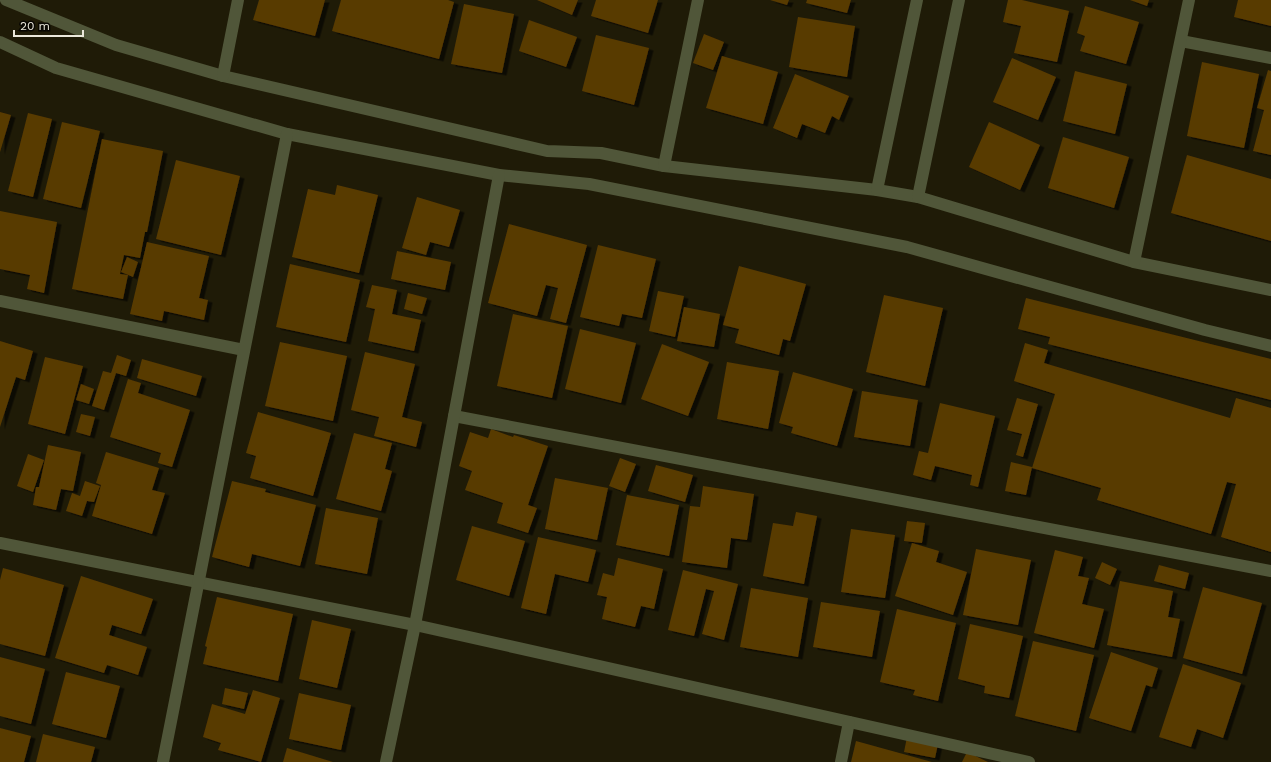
<svg xmlns="http://www.w3.org/2000/svg" width="1271" height="762" viewBox="0 0 1271 762" font-family="'Work Sans',sans-serif">
	<style>
		.building { fill: #593a01; filter: url(#shadow) }
		.lines { fill: none; stroke-linecap: round; stroke-linejoin: round }
		.minor { stroke: #505639; stroke-width: 12 }
	</style>
	<defs>
		<filter id="shadow"><feDropShadow dx="4.5" dy="2.5" stdDeviation="0" flood-color="#0009"/></filter>
	</defs>
	<rect width="100%" height="100%" fill="#1f1b07"/>
	<g class="building">
		<polygon points="259,0 325,0 315,36 253,20"/>
		<polygon points="341,0 448,0 454,2 439,59 332,31"/>
		<polygon points="537,0 578,0 572,15"/>
		<polygon points="596,0 658,0 648,33 591,16"/>
		<polygon points="770,0 789,0 787,5"/>
		<polygon points="807,0 851,0 847,13 806,3"/>
		<polygon points="1008,0 1022,0 1069,11 1057,62 1014,53 1021,26 1003,22"/>
		<polygon points="1130,0 1149,0 1147,6"/>
		<polygon points="1238,0 1271,0 1271,26 1234,17"/>
		<polygon points="464,4 514,14 502,73 451,64"/>
		<polygon points="1085,6 1139,22 1126,64 1080,51 1085,36 1077,33"/>
		<polygon points="798,17 855,26 847,77 789,67"/>
		<polygon points="529,20 577,37 566,67 519,51"/>
		<polygon points="704,34 724,42 713,70 693,63"/>
		<polygon points="596,35 649,48 634,105 582,91"/>
		<polygon points="722,56 778,72 763,124 706,108"/>
		<polygon points="1012,58 1056,77 1038,120 993,102"/>
		<polygon points="1202,62 1259,74 1244,148 1187,136"/>
		<polygon points="1268,70 1271,71 1271,155 1253,151 1264,110 1257,108"/>
		<polygon points="1075,71 1127,84 1115,134 1063,121"/>
		<polygon points="795,74 849,96 839,120 832,116 825,133 802,124 797,138 773,128"/>
		<polygon points="0,112 11,115 0,152"/>
		<polygon points="28,113 52,119 33,197 8,191"/>
		<polygon points="62,122 100,131 81,208 43,199"/>
		<polygon points="989,122 1040,145 1020,190 969,167"/>
		<polygon points="1063,137 1129,157 1114,208 1048,188"/>
		<polygon points="102,139 163,151 147,232 145,232 140,258 124,255 120,274 128,275 123,299 72,289"/>
		<polygon points="1187,155 1271,179 1271,241 1171,213"/>
		<polygon points="176,160 240,176 221,255 156,239"/>
		<polygon points="337,185 378,195 359,273 292,257 308,189 335,195"/>
		<polygon points="417,197 460,210 449,247 430,242 426,255 402,248"/>
		<polygon points="0,211 57,222 44,293 27,289 30,275 0,269"/>
		<polygon points="509,224 587,245 566,323 550,319 558,288 546,285 537,316 488,303"/>
		<polygon points="147,242 209,256 199,298 208,300 204,320 164,311 162,321 130,314"/>
		<polygon points="598,245 656,259 642,318 622,314 619,326 580,317"/>
		<polygon points="397,251 451,262 445,290 391,279"/>
		<polygon points="127,257 138,262 133,277 121,272"/>
		<polygon points="290,264 360,280 346,342 276,327"/>
		<polygon points="739,266 806,284 790,341 783,339 779,355 735,343 739,329 723,325"/>
		<polygon points="372,285 397,290 392,314 421,320 414,351 368,341 375,309 366,307"/>
		<polygon points="658,291 684,296 675,337 649,331"/>
		<polygon points="408,293 427,298 422,314 404,309"/>
		<polygon points="884,295 943,308 925,386 866,372"/>
		<polygon points="1026,298 1271,359 1271,400 1048,344 1050,337 1018,329"/>
		<polygon points="684,307 720,314 714,347 677,341"/>
		<polygon points="513,314 568,326 552,398 497,386"/>
		<polygon points="580,329 636,343 621,403 565,389"/>
		<polygon points="0,341 33,351 25,380 16,377 0,427"/>
		<polygon points="280,342 347,356 333,421 265,406"/>
		<polygon points="1025,343 1048,350 1044,363 1230,418 1236,398 1271,408 1271,552 1221,537 1236,484 1227,482 1211,534 1097,500 1101,488 1032,468 1055,394 1014,381"/>
		<polygon points="662,344 709,362 688,416 641,399"/>
		<polygon points="365,352 415,364 402,417 422,422 416,447 374,436 379,417 351,410"/>
		<polygon points="117,355 131,360 126,376 116,373 104,410 92,406 103,371 111,373"/>
		<polygon points="45,357 83,366 65,434 28,424"/>
		<polygon points="142,359 202,376 196,396 137,378"/>
		<polygon points="727,362 779,371 768,429 717,419"/>
		<polygon points="793,372 853,389 837,446 791,433 793,427 779,423"/>
		<polygon points="128,379 141,383 138,393 190,410 172,467 158,463 161,453 110,437"/>
		<polygon points="81,384 94,389 89,404 76,400"/>
		<polygon points="862,391 918,400 910,446 854,437"/>
		<polygon points="1017,398 1038,404 1023,457 1016,455 1022,434 1007,430"/>
		<polygon points="940,403 995,416 978,487 970,485 972,475 935,466 931,480 913,475 919,451 928,453"/>
		<polygon points="258,412 331,433 313,496 250,478 256,456 246,453"/>
		<polygon points="81,414 95,417 90,436 76,432"/>
		<polygon points="491,429 513,437 514,435 548,446 528,505 537,508 528,533 497,523 503,503 465,490 472,471 459,466 470,432 488,438"/>
		<polygon points="354,433 392,443 385,469 392,471 381,511 336,499"/>
		<polygon points="48,445 81,452 73,491 61,489 56,510 33,505 36,487 39,487"/>
		<polygon points="106,452 159,468 152,490 165,493 152,534 92,516 101,485 96,483"/>
		<polygon points="28,454 44,460 33,492 17,486"/>
		<polygon points="620,458 636,464 625,492 609,486"/>
		<polygon points="1011,462 1032,467 1026,495 1005,491"/>
		<polygon points="656,465 693,475 685,502 648,491"/>
		<polygon points="555,478 608,488 597,540 545,529"/>
		<polygon points="85,481 100,486 94,502 87,501 82,516 66,511 72,493 80,496"/>
		<polygon points="232,481 266,489 265,492 316,505 300,566 252,554 249,567 212,557"/>
		<polygon points="703,486 754,494 747,540 731,538 727,568 682,562 690,506 700,507"/>
		<polygon points="627,495 679,505 669,556 616,545"/>
		<polygon points="326,508 378,518 367,574 315,564"/>
		<polygon points="796,512 817,516 804,584 763,576 773,523 793,526"/>
		<polygon points="907,521 925,523 922,543 904,541"/>
		<polygon points="472,526 525,541 509,596 456,580"/>
		<polygon points="851,529 895,535 885,598 841,592"/>
		<polygon points="538,537 596,550 588,582 555,574 546,614 521,608"/>
		<polygon points="912,543 939,551 936,562 967,572 953,615 895,596"/>
		<polygon points="976,549 1031,560 1018,625 963,615"/>
		<polygon points="1055,550 1083,557 1078,576 1089,578 1082,604 1104,609 1094,648 1034,633"/>
		<polygon points="618,558 663,569 654,609 641,606 635,627 602,619 607,597 597,595 603,573 614,576"/>
		<polygon points="1102,562 1117,569 1110,585 1095,578"/>
		<polygon points="1159,565 1189,573 1185,589 1154,581"/>
		<polygon points="3,568 64,585 45,656 0,644 0,580"/>
		<polygon points="683,570 738,584 724,640 702,634 714,591 706,589 694,636 668,630"/>
		<polygon points="81,576 153,599 141,634 112,625 109,635 147,647 138,675 107,665 104,673 55,658"/>
		<polygon points="1120,581 1173,591 1168,617 1180,619 1172,657 1107,645"/>
		<polygon points="1203,587 1262,603 1242,674 1183,658"/>
		<polygon points="751,588 808,598 798,657 740,647"/>
		<polygon points="217,597 293,614 278,681 203,664 207,647 205,646"/>
		<polygon points="821,602 880,611 872,657 813,647"/>
		<polygon points="897,609 956,623 938,701 913,695 915,690 880,682"/>
		<polygon points="312,620 351,629 337,688 299,679"/>
		<polygon points="970,624 1023,636 1009,698 984,693 985,686 958,679"/>
		<polygon points="1033,641 1094,655 1076,731 1015,716"/>
		<polygon points="1111,652 1158,668 1152,687 1146,685 1131,731 1089,718"/>
		<polygon points="0,657 45,669 31,724 0,716"/>
		<polygon points="1183,664 1241,683 1223,738 1197,729 1191,747 1159,737"/>
		<polygon points="66,672 120,686 106,738 52,724"/>
		<polygon points="225,688 248,693 244,709 222,704"/>
		<polygon points="253,690 280,698 261,762 218,750 221,743 203,737 212,704 245,714"/>
		<polygon points="299,693 351,705 341,750 289,739"/>
		<polygon points="0,728 31,736 24,762 0,762"/>
		<polygon points="43,734 95,747 91,762 36,762"/>
		<polygon points="907,737 938,744 935,758 904,752"/>
		<polygon points="856,741 932,762 851,762"/>
		<polygon points="287,748 333,762 283,762"/>
		<polygon points="967,752 988,762 962,762"/>
	</g>
	<g class="lines">
		<g class="minor">
			<polyline points="6,0 116,45 223,76 547,151 601,153 664,166 877,190 918,197 1134,262 1271,290"/>
			<polyline points="1181,41 1271,58"/>
			<polyline points="0,42 56,68 287,134 499,175 589,184 907,247 1205,330 1271,346"/>
			<polyline points="223,76 238,0"/>
			<polyline points="664,166 698,0"/>
			<polyline points="877,190 917,0"/>
			<polyline points="918,197 959,0"/>
			<polyline points="1134,262 1189,0"/>
			<polyline points="0,301 244,350"/>
			<polyline points="454,416 1271,571"/>
			<polyline points="0,543 415,625 1029,762"/>
			<polyline points="163,762 287,134"/>
			<polyline points="386,762 415,625 499,175"/>
			<polyline points="841,762 849,722"/>
		</g>
	</g>
	<path d="M14 30v6h69v-6" fill="none" stroke="#ebe8db" stroke-width="2"/>
	<text x="20" y="30" font-size="12" fill="#ebe8db" stroke="#070602" stroke-width="3" paint-order="stroke">20 m</text>
</svg>
